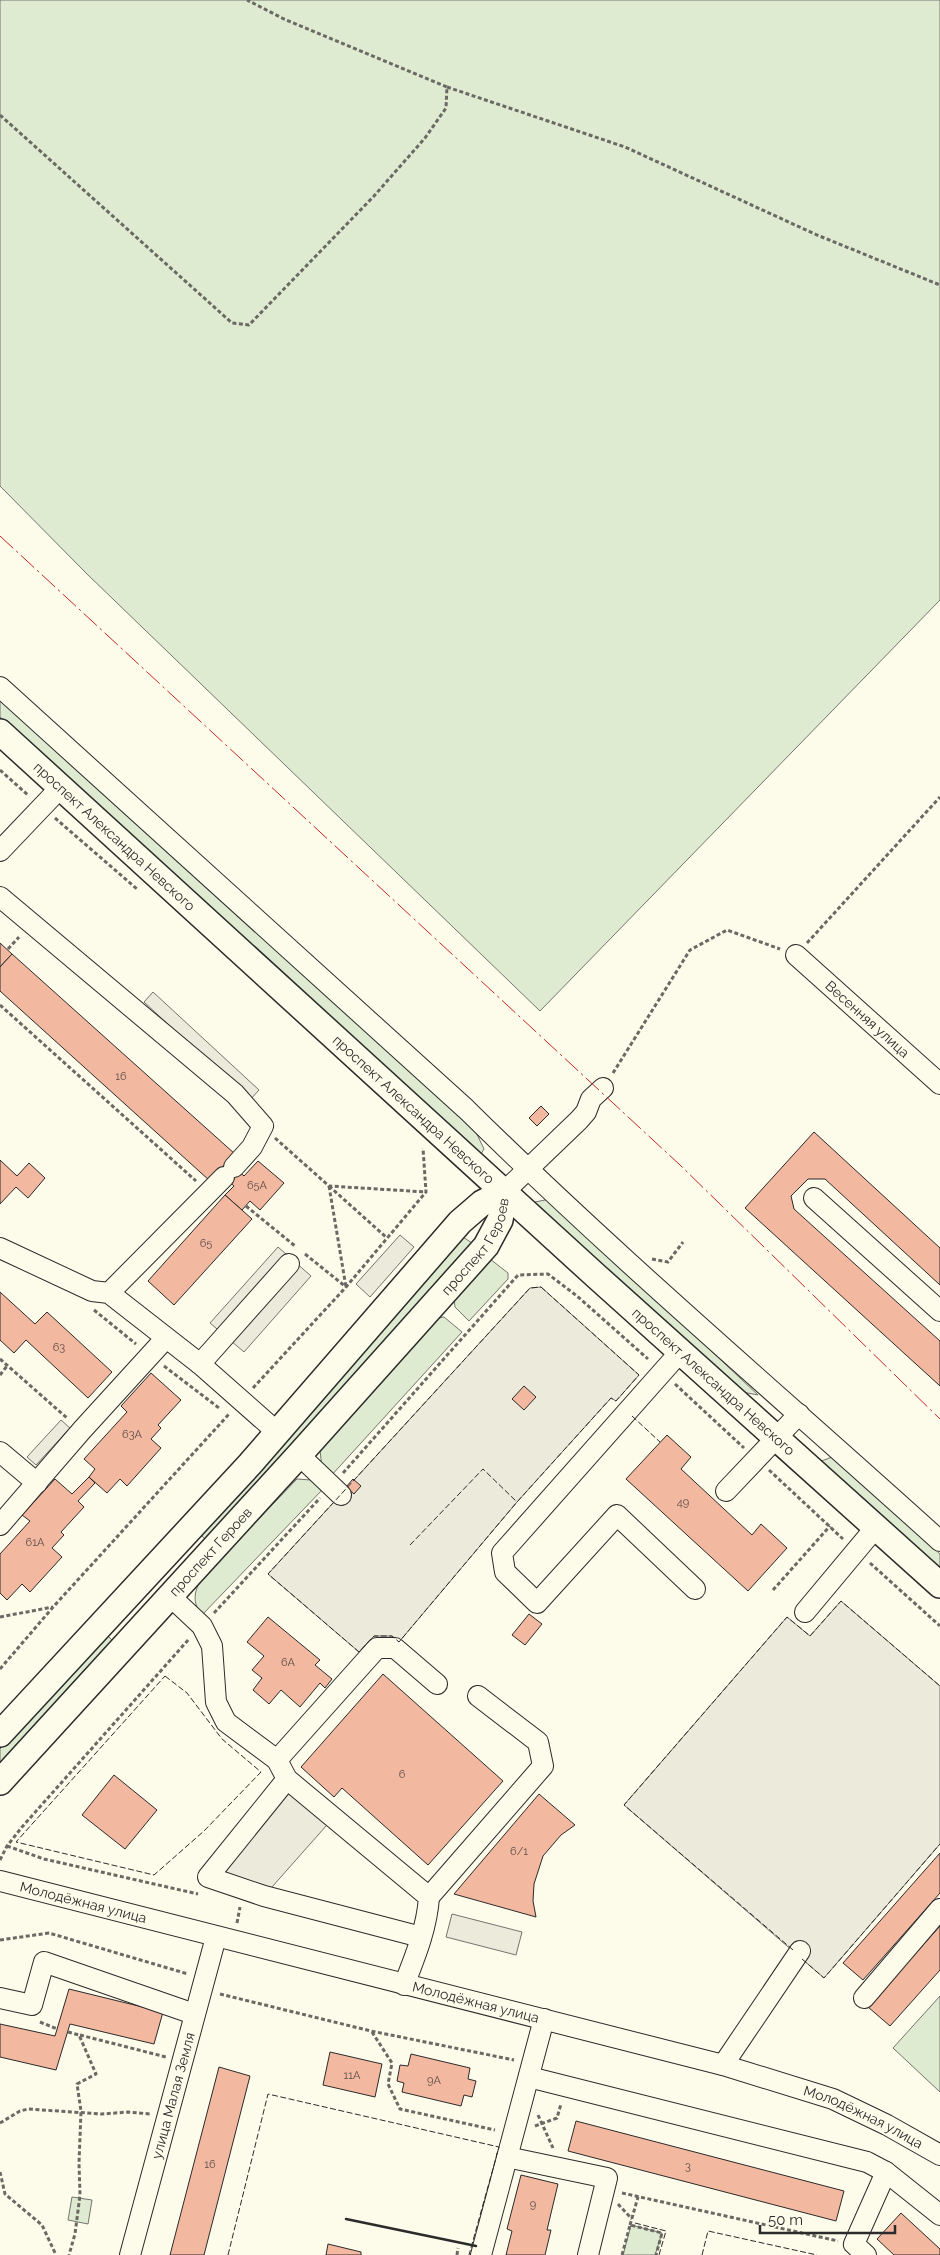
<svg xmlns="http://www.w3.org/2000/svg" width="940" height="2255" viewBox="0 0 940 2255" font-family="Raleway,sans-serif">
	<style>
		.green { fill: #deebd1; stroke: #74746e }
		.parking { fill: #eceadb; stroke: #74746e }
		.building { fill: #f2b8a0; stroke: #2b2b2b }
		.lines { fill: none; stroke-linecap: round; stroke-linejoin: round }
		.minor-casing { stroke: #2b2b2b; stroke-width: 22 }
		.major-casing { stroke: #2b2b2b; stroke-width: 28 }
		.path { stroke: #6a6964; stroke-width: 3; stroke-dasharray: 4 2.5; stroke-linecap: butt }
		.minor { stroke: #fdfbea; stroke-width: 20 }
		.major { stroke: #fdfbea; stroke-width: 25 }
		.fence { stroke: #2b2b2b; stroke-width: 1; stroke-dasharray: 6 2.5; stroke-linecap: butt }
		.wall { stroke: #2b2b2b; stroke-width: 2.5 }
		.power { stroke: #c62828; stroke-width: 1; stroke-dasharray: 18 4 2.5 4; stroke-linecap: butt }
		.labels { text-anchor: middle; stroke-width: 4; stroke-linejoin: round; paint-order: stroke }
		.number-label { font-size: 11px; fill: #5d4e48 }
		.street-label { font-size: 14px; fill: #2b2b2b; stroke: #fdfbea }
	</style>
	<rect width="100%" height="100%" fill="#fdfbea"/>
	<g class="green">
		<polygon points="0,0 940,0 940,600 540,1011 87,574 0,486"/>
		<polygon points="0,700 473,1126 484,1149 481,1154 0,717"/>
		<polygon points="550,1199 758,1395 737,1391 535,1202"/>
		<polygon points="463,1237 472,1243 291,1446 205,1539 199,1533"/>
		<polygon points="490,1259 508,1273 508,1279 469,1321 455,1307 454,1300"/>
		<polygon points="444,1317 462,1332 330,1477 322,1468 320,1450 438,1318"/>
		<polygon points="832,1457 940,1554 940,1571 819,1462"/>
		<path d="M297,1479l14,1 12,9 -121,126c-10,-12 -8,-23 -1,-36z"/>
		<polygon points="106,1634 113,1641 0,1765 0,1749"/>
		<polygon points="940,1996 940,2092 893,2048"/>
		<polygon points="72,2197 92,2200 88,2224 68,2220"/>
		<polygon points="631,2225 662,2233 655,2255 623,2255"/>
	</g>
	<g class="parking">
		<polygon points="153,992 259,1090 250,1100 144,1002"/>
		<polygon points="400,1235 414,1247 370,1297 356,1284"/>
		<polygon points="278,1247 311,1276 244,1352 210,1323"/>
		<polygon points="541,1287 639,1375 616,1401 611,1398 517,1502 399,1642 392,1636 374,1636 359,1652 268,1574 530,1288"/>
		<polygon points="61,1420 70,1428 36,1465 27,1457"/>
		<polygon points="841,1601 940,1686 940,1844 824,1978 624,1805 787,1617 810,1636"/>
		<polygon points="287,1779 334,1817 264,1896 208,1877"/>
		<polygon points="452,1914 522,1932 516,1955 446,1937"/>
	</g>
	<g class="building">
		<polygon points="0,943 12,954 0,967"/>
		<polygon points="12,954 235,1154 210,1181 0,991 0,967"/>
		<polygon points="541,1106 549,1114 537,1126 529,1118"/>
		<polygon points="814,1132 940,1248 940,1285 825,1179 808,1179 791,1196 794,1209 940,1341 940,1386 745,1208"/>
		<polygon points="0,1160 17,1176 29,1163 45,1178 28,1198 16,1187 0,1204"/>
		<polygon points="228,1161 244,1176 258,1161 284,1183 260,1210 250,1201 242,1210 225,1195 234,1186 218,1172"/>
		<polygon points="225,1195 252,1219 174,1305 148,1281"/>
		<polygon points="0,1292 35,1324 47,1312 112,1372 88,1398 26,1340 14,1353 0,1340"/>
		<polygon points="151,1373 181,1400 158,1425 161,1428 151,1439 161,1448 127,1486 120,1479 107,1493 89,1477 95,1469 84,1459 127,1412 121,1406"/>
		<polygon points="524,1386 536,1397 524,1410 512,1399"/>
		<polygon points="667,1435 691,1457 681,1469 752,1535 761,1524 787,1548 748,1591 626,1479"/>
		<polygon points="89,1477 95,1483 78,1501 84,1507 61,1532 64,1535 52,1548 62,1557 30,1592 22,1584 7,1600 0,1593 0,1554 30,1521 22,1515 55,1479 72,1494"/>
		<polygon points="353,1479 361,1486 354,1494 346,1487"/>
		<polygon points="529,1614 542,1624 525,1645 512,1635"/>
		<polygon points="268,1617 320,1660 315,1665 332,1679 325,1688 320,1683 300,1707 281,1690 269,1704 253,1690 262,1678 252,1670 264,1656 247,1642"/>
		<polygon points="383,1674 503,1781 428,1865 342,1788 334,1797 301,1767"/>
		<polygon points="114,1775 157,1810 125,1849 82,1815"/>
		<polygon points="539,1794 575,1825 561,1835 543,1856 534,1884 533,1901 536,1917 454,1894"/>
		<polygon points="940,1853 940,1893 863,1980 843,1963"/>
		<polygon points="940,1926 940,1970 890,2026 868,2007"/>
		<polygon points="69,1989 163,2012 154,2044 70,2024 56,2070 0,2057 0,2024 55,2036"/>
		<polygon points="330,2052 382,2064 375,2097 323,2085"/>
		<polygon points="411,2054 470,2068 468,2079 476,2081 472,2097 464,2095 461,2106 402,2092 404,2083 397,2081 400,2065 408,2066"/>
		<polygon points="219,2067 250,2076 204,2255 170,2255"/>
		<polygon points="576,2121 844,2191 836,2221 568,2151"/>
		<polygon points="521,2175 558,2184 547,2230 551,2230 545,2255 506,2255 512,2231 507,2229"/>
		<polygon points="901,2213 940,2249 940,2255 894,2255 877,2239"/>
		<polygon points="328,2244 361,2252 361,2255 326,2255"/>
	</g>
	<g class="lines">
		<g class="minor-casing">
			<g id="minor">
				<path d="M0,687l466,422c152,150 316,289 474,432"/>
				<polyline points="0,851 61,787"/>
				<polyline points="0,897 235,1094 263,1126 252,1147 234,1167"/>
				<path id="s1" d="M796,955l144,129"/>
				<polyline points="505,1191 579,1120 586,1112 591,1099 603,1088"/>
				<polyline points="814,1198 940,1311"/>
				<polyline points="0,1248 92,1291 109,1293 200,1364 277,1432"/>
				<polyline points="109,1293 224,1177"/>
				<polyline points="681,1351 502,1553 505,1572 537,1603 617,1515 695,1589"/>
				<polyline points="200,1364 289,1264"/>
				<polyline points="0,1452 37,1483"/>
				<polyline points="299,1455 341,1495"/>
				<polyline points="726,1491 799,1414"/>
				<polyline points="0,1525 82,1430 165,1339"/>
				<path d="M170,1596l32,30 10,20 4,56 10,20 51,38 10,19 142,118c-2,31 -14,60 -25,88"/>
				<polyline points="805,1612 876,1527"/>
				<polyline points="277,1760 377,1648 395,1648 437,1684"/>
				<polyline points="287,1779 208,1877 264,1896 421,1937"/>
				<path id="s2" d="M0,1881l723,184 110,34 54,26 53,30"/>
				<polyline points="429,1897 543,1766 538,1742 478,1696"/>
				<polyline points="0,1998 32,2005 44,1962 194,2014"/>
				<polyline points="864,1998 940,1909"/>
				<polyline points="723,2065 800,1951"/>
				<polyline points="529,2077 867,2162 886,2172 940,2215"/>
				<polyline points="507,2157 607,2178 588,2255"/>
				<path id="s3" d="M130,2255l86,-318"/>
				<polyline points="481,2255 544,2019"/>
				<polyline points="866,2255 854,2244 886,2172"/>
			</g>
		</g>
		<g class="major-casing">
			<g id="major">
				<path id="s4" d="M0,732l595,543 345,310"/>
				<polyline points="0,1734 250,1464 460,1222 482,1203 505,1191"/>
				<path id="s5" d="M0,1782l299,-327 187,-209 14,-26 5,-29"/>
			</g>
		</g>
		<g class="path">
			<polyline points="447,87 625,147 817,235 940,285"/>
			<polyline points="0,115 232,323 249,325 374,196 425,138 446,108 447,87 284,19 247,0"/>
			<polyline points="0,770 29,796"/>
			<polyline points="55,818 137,889"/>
			<polyline points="807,943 940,797"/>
			<polyline points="8,949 19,937"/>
			<polyline points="0,1005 196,1181"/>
			<polyline points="613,1073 690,950 727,930 780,949"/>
			<polyline points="275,1138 329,1186 426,1192"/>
			<polyline points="329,1186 346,1287"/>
			<polyline points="329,1186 387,1238"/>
			<polyline points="246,1206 295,1246"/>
			<polyline points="305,1254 346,1287"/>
			<polyline points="652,1259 668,1262 683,1242"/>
			<polyline points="94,1310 136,1344"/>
			<polyline points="0,1359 67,1418"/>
			<polyline points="164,1366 219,1408"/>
			<polyline points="0,1375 7,1366"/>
			<polyline points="675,1384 744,1448"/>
			<polyline points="253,1388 346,1287 426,1192 423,1148"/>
			<polyline points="769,1470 843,1539"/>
			<polyline points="343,1473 518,1275 548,1274 577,1296 648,1359"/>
			<polyline points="870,1563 940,1626"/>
			<polyline points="773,1590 830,1526"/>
			<polyline points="214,1613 320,1498"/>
			<polyline points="0,1617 53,1607"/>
			<polyline points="0,1669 54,1606 230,1413"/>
			<polyline points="7,1846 44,1859 198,1894"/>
			<polyline points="0,1860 7,1846 22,1827 189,1639"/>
			<polyline points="237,1923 240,1907"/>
			<polyline points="0,1940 49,1933 188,1974"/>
			<polyline points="220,1994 371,2031 514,2060"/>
			<polyline points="40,2022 57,2029"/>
			<polyline points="68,2032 79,2035 96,2074 77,2084 81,2111 79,2163 80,2195 75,2234 69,2255"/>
			<polyline points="372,2032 392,2063 388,2084 400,2109 495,2130"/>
			<polyline points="80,2035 166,2057"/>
			<polyline points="538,2115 553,2148"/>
			<polyline points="0,2123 20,2111 28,2109 102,2114 128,2112 150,2114"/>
			<polyline points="535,2126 557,2118 561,2104"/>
			<polyline points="0,2172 5,2194 42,2225 56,2255"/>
			<polyline points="622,2193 838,2241"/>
			<polyline points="618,2204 632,2219"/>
			<polyline points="630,2225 638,2197"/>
			<polyline points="457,2255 458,2248"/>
			<polyline points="622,2255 630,2225 662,2233 656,2255"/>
		</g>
		<use href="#minor" class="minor"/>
		<use href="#major" class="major"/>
		<g class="fence">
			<polygon points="541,1287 639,1375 616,1401 611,1398 517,1502 399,1642 392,1636 374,1636 359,1652 268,1574 530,1288"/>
			<polyline points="632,1416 660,1442"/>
			<polyline points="410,1545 483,1469 517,1502"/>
			<polygon points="165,1676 187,1693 222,1739 261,1772 204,1831 154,1875 16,1842"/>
			<polyline points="793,1950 624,1805 787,1617 810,1636 841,1601 940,1686"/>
			<polyline points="802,1959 824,1978 940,1844"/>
			<polyline points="635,2223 666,2231 659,2255"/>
			<polyline points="228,2255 268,2094 499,2147 469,2255"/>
			<polyline points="702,2255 708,2231 817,2255"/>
		</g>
		<polyline class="wall" points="346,2219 476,2246"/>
		<polyline class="power" points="0,536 680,1165 940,1419"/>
	</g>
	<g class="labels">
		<g class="number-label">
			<text x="121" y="1080">16</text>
			<text x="257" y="1189">65А</text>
			<text x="206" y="1247">65</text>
			<text x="59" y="1351">63</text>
			<text x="132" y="1438">63А</text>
			<text x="683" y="1506">49</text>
			<text x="35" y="1546">61А</text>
			<text x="288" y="1666">6А</text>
			<text x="402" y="1778">6</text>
			<text x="519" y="1855">6/1</text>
			<text x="352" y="2079">11А</text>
			<text x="434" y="2084">9А</text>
			<text x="210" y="2168">16</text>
			<text x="688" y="2170">3</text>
			<text x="533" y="2208">9</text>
		</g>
		<g class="street-label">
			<text dy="5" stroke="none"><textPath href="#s4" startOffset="155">проспект Александра Невского</textPath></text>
			<text dy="5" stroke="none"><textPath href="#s1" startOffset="96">Весенняя улица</textPath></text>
			<text dy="5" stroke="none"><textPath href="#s4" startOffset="560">проспект Александра Невского</textPath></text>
			<text dy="5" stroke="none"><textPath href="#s5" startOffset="718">проспект Героев</textPath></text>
			<text dy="5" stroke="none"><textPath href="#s4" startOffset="965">проспект Александра Невского</textPath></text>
			<text dy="5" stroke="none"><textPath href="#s5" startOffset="312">проспект Героев</textPath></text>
			<text dy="5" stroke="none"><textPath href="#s2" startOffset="86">Молодёжная улица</textPath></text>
			<text dy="5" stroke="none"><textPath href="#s2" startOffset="491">Молодёжная улица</textPath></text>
			<text dy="5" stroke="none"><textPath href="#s3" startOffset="165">улица Малая Земля</textPath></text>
			<text dy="5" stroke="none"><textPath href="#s2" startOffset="896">Молодёжная улица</textPath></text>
		</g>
	</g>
	<path d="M760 2225v8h135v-8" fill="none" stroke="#2b2b2b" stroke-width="2.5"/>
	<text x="768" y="2225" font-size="15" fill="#2b2b2b" stroke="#fdfbea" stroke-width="4" paint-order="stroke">50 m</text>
</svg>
